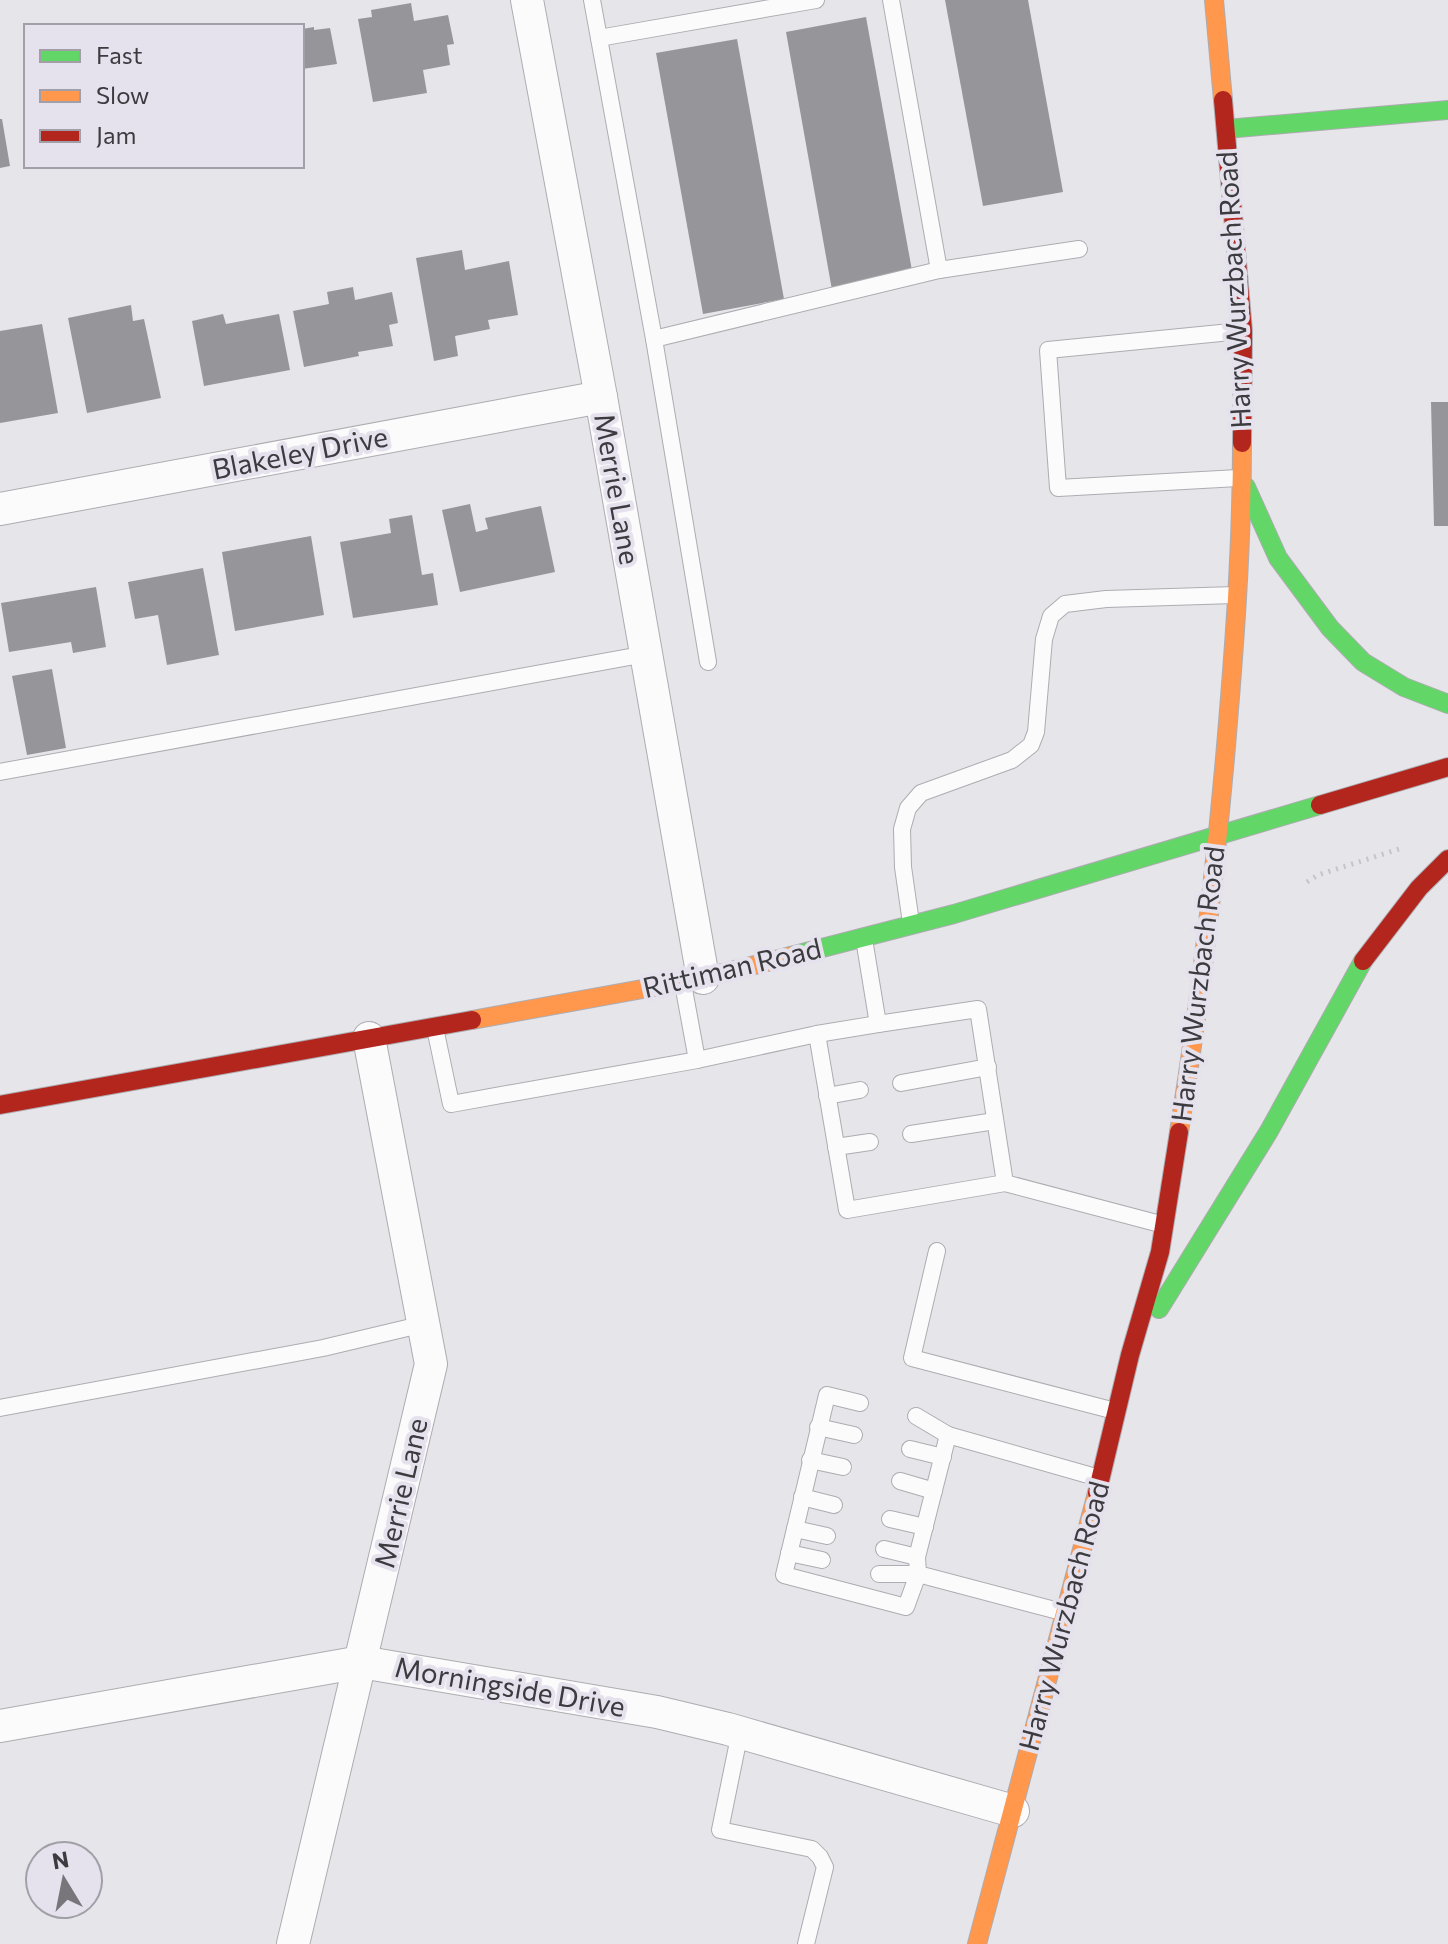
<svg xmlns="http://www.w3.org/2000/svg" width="1448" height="1944" viewBox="0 0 1448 1944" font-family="Commissioner,sans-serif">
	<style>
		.building { fill: #96969a }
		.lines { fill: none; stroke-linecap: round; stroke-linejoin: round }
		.lane-casing { stroke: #adacb1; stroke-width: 18 }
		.street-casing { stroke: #adacb1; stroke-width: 34 }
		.fast-casing { stroke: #adacb1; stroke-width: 20 }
		.slow-casing { stroke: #adacb1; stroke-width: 20 }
		.jam-casing { stroke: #adacb1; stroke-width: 20 }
		.path { stroke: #c5c4c7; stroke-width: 5; stroke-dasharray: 2 6; stroke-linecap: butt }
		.lane { stroke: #fbfbfc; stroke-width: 16 }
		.street { stroke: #fbfbfc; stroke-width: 32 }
		.fast { stroke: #63d668; stroke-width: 18 }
		.slow { stroke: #ff974d; stroke-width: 18 }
		.jam { stroke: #b3261e; stroke-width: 18 }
		.labels { text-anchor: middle; stroke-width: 8; stroke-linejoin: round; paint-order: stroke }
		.street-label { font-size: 28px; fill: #3c3b3f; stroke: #e5e2ed }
	</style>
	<rect width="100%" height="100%" fill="#e6e5ea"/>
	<g class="building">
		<polygon points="945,0 1028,0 1063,192 983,206"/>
		<polygon points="411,3 414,21 448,15 454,44 447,45 450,65 423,70 427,93 373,102 358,19 372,17 371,10"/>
		<polygon points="866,17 913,276 832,290 786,32"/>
		<polygon points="314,27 314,30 330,28 337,64 302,69 302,29"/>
		<polygon points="737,39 784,299 703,314 656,53"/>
		<polygon points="0,119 2,119 10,166 0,168"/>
		<polygon points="462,250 465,270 509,261 518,315 488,320 490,329 455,336 458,356 434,361 416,258"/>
		<polygon points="353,287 355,300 392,292 398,323 389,325 393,346 358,352 359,356 304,367 293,311 329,304 327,292"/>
		<polygon points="131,305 133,321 144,319 161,398 87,413 68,318"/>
		<polygon points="223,314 226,324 279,314 290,370 204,386 192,321"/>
		<polygon points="42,324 58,413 0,423 0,331"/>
		<polygon points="1431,402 1448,402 1448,526 1434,526"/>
		<polygon points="470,504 476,532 488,529 485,518 541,506 555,572 460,592 442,510"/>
		<polygon points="412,515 422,575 433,573 438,605 353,618 340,542 391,533 389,519"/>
		<polygon points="311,536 324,615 235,631 222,552"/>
		<polygon points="203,568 219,655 167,665 158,615 135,619 128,582"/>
		<polygon points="96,587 106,647 73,653 71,642 9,652 1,603"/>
		<polygon points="52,669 66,748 27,755 12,676"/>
	</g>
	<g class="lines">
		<g class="lane-casing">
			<g id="lane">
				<polyline points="592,0 654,339"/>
				<polyline points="891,0 939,270"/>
				<polyline points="599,38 816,0"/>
				<polyline points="1238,478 1058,488 1048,350 1241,331"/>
				<polyline points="708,662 654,339 939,270 1079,249"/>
				<polyline points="0,772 646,654"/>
				<polyline points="911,923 903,867 902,829 908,808 921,793 1012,760 1031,745 1036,732 1044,639 1051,616 1065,604 1106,599 1235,595"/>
				<polyline points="864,939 878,1024 978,1009 1005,1183 1164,1225"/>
				<polyline points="435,1028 451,1104 697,1060 683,984"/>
				<polyline points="817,1034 847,1210 1005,1183"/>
				<polyline points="697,1060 817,1034 878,1024"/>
				<polyline points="901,1083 988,1067"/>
				<polyline points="827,1096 860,1090"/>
				<polyline points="911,1134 995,1121"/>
				<polyline points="836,1147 870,1142"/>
				<polyline points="937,1251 912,1358 1115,1411"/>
				<polyline points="860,1403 827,1395 784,1575 906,1607 918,1574 879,1574"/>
				<polyline points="0,1408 323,1348 424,1324"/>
				<polyline points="916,1416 948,1435"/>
				<polyline points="818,1427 854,1435"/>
				<polyline points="910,1449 943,1457"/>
				<polyline points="810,1460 843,1467"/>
				<polyline points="900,1481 934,1491"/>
				<polyline points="802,1497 834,1505"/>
				<polyline points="890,1519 925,1527"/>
				<polyline points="795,1529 827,1536"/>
				<polyline points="884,1549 917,1557"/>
				<polyline points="789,1553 822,1560"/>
				<polyline points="1062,1612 918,1574 917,1557 948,1435 1099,1478"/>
				<polyline points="740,1732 720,1830 812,1849 820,1857 825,1867 806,1944"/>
			</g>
		</g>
		<g class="street-casing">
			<g id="street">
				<polyline points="527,0 601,397 703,978"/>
				<polyline points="0,509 601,397"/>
				<polyline points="0,1726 361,1662 657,1712 728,1729 1013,1811"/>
				<polyline points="293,1944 431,1364 369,1038"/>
			</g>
		</g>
		<g class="fast-casing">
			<g id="fast">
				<polyline points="1226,129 1448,110"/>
				<polyline points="1246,487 1278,558 1330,628 1363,662 1404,687 1448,704"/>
				<polyline points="791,956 954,914 1320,805"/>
				<polyline points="1159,1309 1269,1131 1363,961"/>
			</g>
		</g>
		<g class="slow-casing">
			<g id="slow">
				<polyline points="1214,0 1223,100"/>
				<polyline points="472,1020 703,978 791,956"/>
				<path d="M1179,1132c20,-124 35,-249 46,-374 9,-105 17,-210 17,-315"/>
				<polyline points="977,1944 1097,1493"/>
			</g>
		</g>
		<g class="jam-casing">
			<g id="jam">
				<polyline points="1223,100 1243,331 1242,443"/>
				<polyline points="1320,805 1448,767"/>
				<polyline points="1363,961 1419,888 1448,859"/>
				<polyline points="0,1105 472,1020"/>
				<polyline points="1097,1493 1130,1355 1160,1252 1179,1132"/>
			</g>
		</g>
		<polyline class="path" points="1307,882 1318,875 1399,849"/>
		<use href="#lane" class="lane"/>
		<use href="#street" class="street"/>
		<use href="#fast" class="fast"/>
		<use href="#slow" class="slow"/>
		<use href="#jam" class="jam"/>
	</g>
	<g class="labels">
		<g class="street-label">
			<text transform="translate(1234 290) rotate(-93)" y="10">Harry Wurzbach Road</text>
			<text transform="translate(300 453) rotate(-11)" y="10">Blakeley Drive</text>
			<text transform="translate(617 489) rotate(80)" y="10">Merrie Lane</text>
			<text transform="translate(732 968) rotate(-13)" y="10">Rittiman Road</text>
			<text transform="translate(1198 984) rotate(-83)" y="10">Harry Wurzbach Road</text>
			<text transform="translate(401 1493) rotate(-77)" y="10">Merrie Lane</text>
			<text transform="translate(1064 1616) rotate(-75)" y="10">Harry Wurzbach Road</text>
			<text transform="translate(510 1687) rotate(10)" y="10">Morningside Drive</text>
		</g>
	</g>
	<rect x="24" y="24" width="280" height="144" fill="#e5e2ed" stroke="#a19fa7" stroke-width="2"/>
	<rect x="40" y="50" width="40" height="12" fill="#63d668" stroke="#a19fa7" stroke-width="2"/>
	<text x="96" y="64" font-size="24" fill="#3c3b3f">Fast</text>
	<rect x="40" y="90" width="40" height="12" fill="#ff974d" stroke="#a19fa7" stroke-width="2"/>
	<text x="96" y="104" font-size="24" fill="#3c3b3f">Slow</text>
	<rect x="40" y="130" width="40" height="12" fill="#b3261e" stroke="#a19fa7" stroke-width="2"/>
	<text x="96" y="144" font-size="24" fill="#3c3b3f">Jam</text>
	<g transform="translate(64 1880) rotate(350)"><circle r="38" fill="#e5e2ed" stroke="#a19fa7" stroke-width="2"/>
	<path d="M0-6L14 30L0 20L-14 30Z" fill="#78767b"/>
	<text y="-12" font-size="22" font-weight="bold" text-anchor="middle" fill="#3c3b3f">N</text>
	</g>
</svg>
